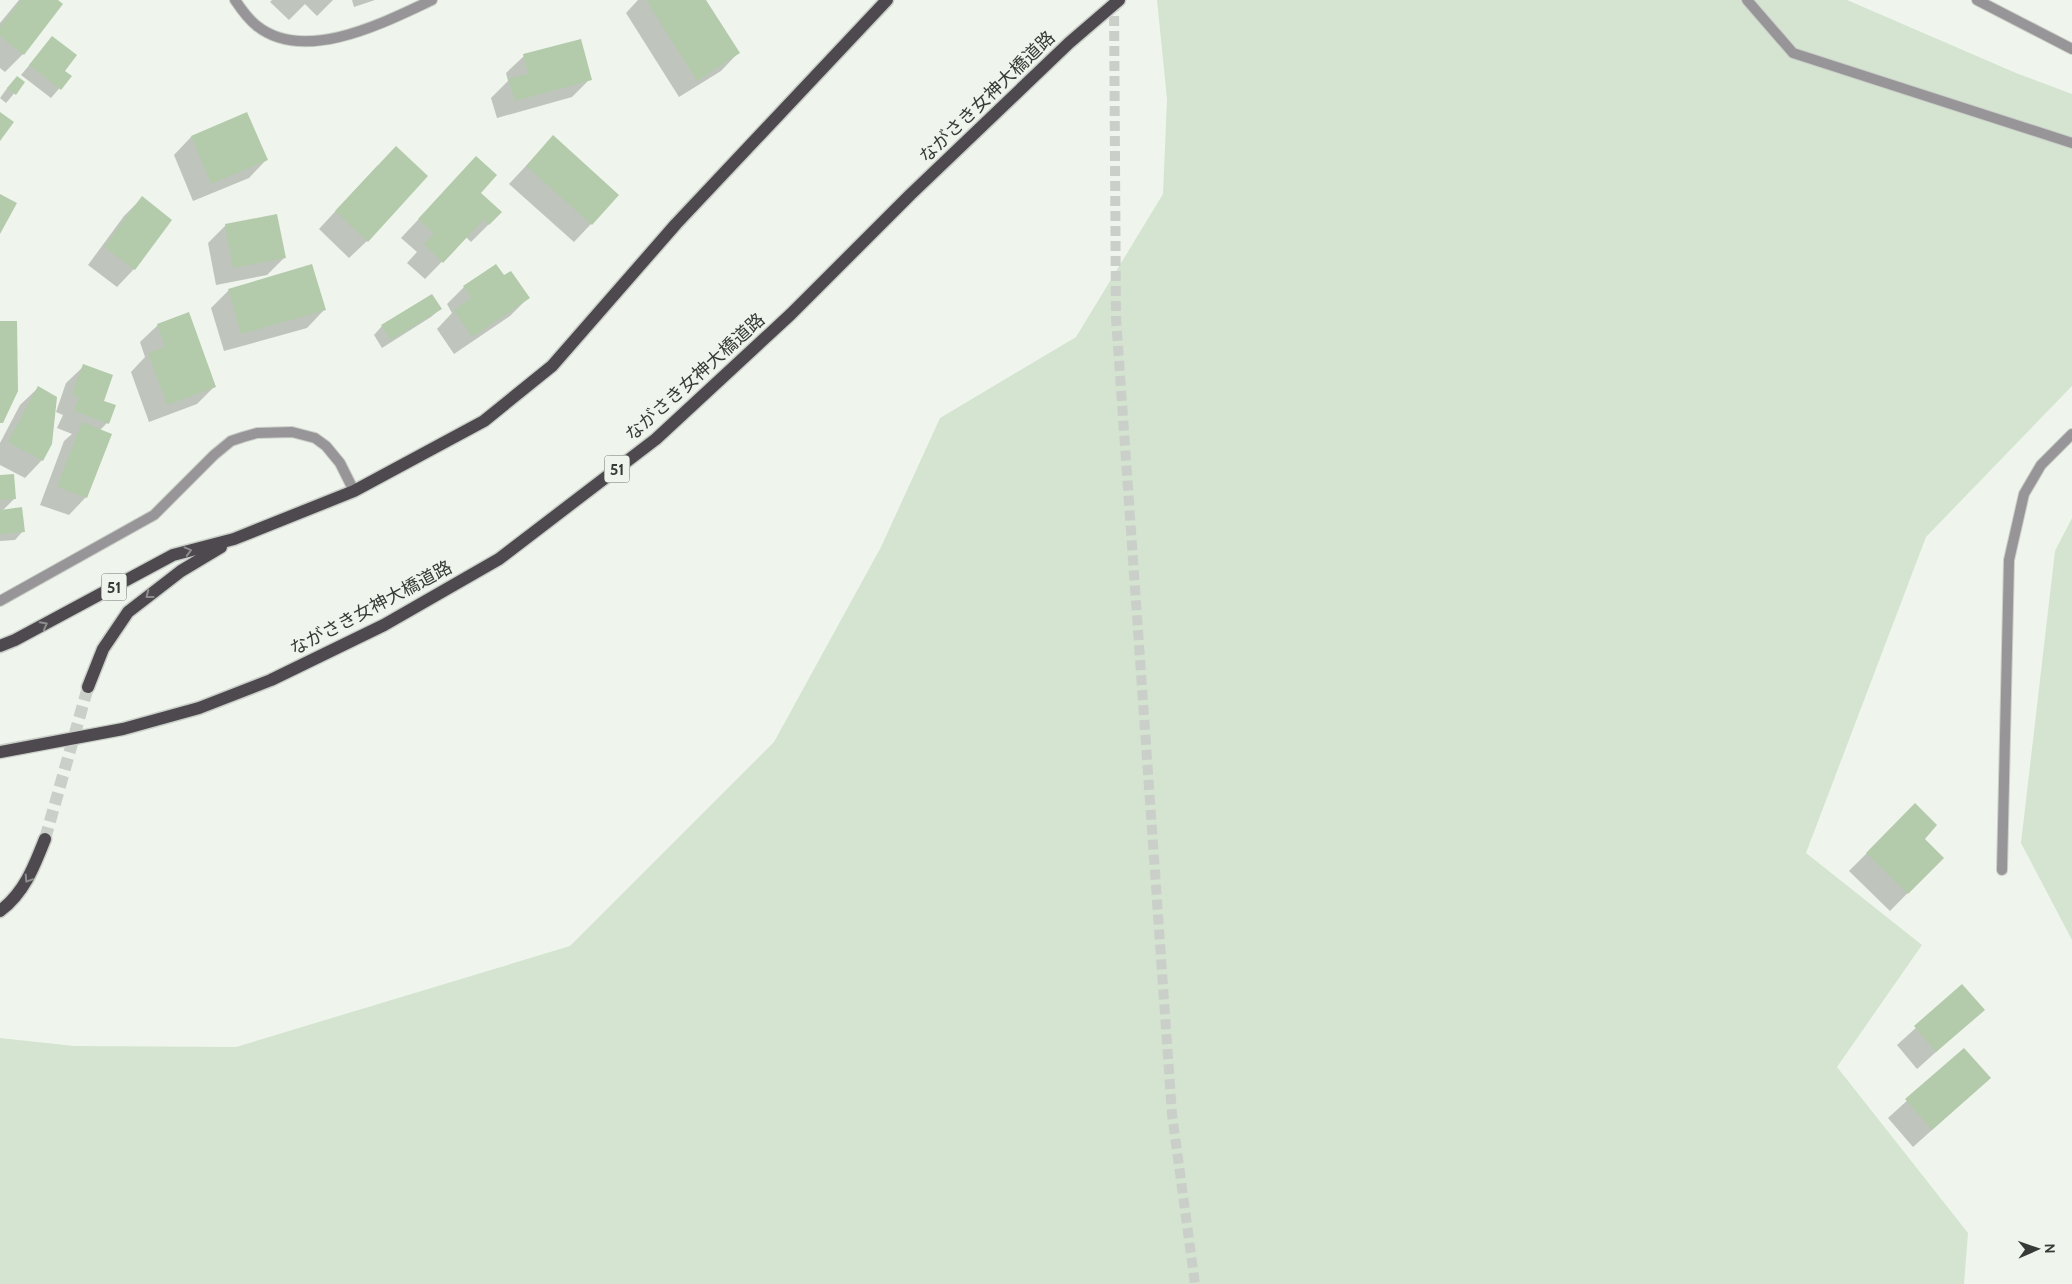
<svg xmlns="http://www.w3.org/2000/svg" width="2072" height="1284" viewBox="0 0 2072 1284" font-family="Cabin,'Noto Sans JP',sans-serif">
	<style>
		.green { fill: #d4e4d0 }
		.shadow { fill: #0003 }
		.building { fill: #b3cbab }
		.lines { fill: none; stroke-linecap: round; stroke-linejoin: round }
		.secondary-tunnel { stroke: #cad0c9; stroke-width: 10; stroke-dasharray: 10 5; stroke-linecap: butt }
		.primary-tunnel { stroke: #cad0c9; stroke-width: 12; stroke-dasharray: 12 6; stroke-linecap: butt }
		.minor-casing { stroke: #cad0c9; stroke-width: 12 }
		.tertiary-casing { stroke: #cad0c9; stroke-width: 12 }
		.primary-casing { stroke: #cad0c9; stroke-width: 15 }
		.minor { stroke: #989598; stroke-width: 10 }
		.tertiary { stroke: #989598; stroke-width: 10 }
		.primary { stroke: #4e494e; stroke-width: 12 }
		.oneway { stroke: #8e8e8e }
		.labels { text-anchor: middle; stroke-width: 4.5; stroke-linejoin: round; paint-order: stroke }
		.shield { fill: #eff5ed; stroke: #6f726e; stroke-width: 1 }
		.shield-label { font-size: 16px; font-weight: bold; fill: #383a37 }
		.street-label { font-size: 18px; fill: #383a37; stroke: #eff5ed }
	</style>
	<rect width="100%" height="100%" fill="#eff5ed"/>
	<g class="green">
		<polygon points="1157,0 1847,0 2016,73 2072,94 2072,386 1926,537 1806,853 1922,945 1837,1067 1968,1233 1964,1284 0,1284 0,1038 74,1046 236,1047 570,946 774,742 881,547 940,418 1076,337 1163,194 1167,99"/>
		<polygon points="2072,518 2072,940 2021,843 2055,551"/>
	</g>
	<g class="shadow">
		<polygon points="19,0 56,0 61,5 23,54 5,72 0,68 0,23"/>
		<polygon points="272,0 333,0 317,16 305,4 289,20 270,2"/>
		<polygon points="352,0 375,0 354,7"/>
		<polygon points="638,0 704,0 738,53 721,71 679,97 626,13"/>
		<polygon points="52,38 63,71 70,76 51,98 21,75"/>
		<polygon points="524,56 590,79 572,97 497,118 491,98 508,81 506,73"/>
		<polygon points="23,83 6,103 0,98 8,87"/>
		<polygon points="247,114 266,160 249,178 193,201 174,155 191,137"/>
		<polygon points="553,137 591,224 574,242 509,184"/>
		<polygon points="378,165 367,241 349,258 319,229"/>
		<polygon points="459,176 479,193 489,224 471,242 466,237 425,279 407,263 417,252 401,238"/>
		<polygon points="142,198 134,269 117,287 88,265 124,216"/>
		<polygon points="226,225 284,258 267,275 216,285 208,243"/>
		<polygon points="504,277 528,298 510,316 454,354 437,329 452,313 447,304 464,287"/>
		<polygon points="229,290 324,310 307,328 224,351 211,308"/>
		<polygon points="440,309 431,317 382,348 374,335 382,326"/>
		<polygon points="158,325 215,386 197,404 149,422 131,372 145,357 140,342"/>
		<polygon points="84,366 102,401 107,423 100,430 86,497 69,515 40,505 64,441 72,434 57,428 63,415 56,412 66,383"/>
		<polygon points="38,388 42,460 25,478 0,465 0,443 20,405"/>
		<polygon points="0,477 15,498 2,511 23,531 15,540 0,541"/>
		<polygon points="1915,805 1923,839 1942,858 1890,911 1849,871"/>
		<polygon points="1962,986 1983,1010 1917,1069 1897,1045"/>
		<polygon points="1964,1049 1990,1078 1913,1147 1888,1118"/>
	</g>
	<g class="building">
		<polygon points="21,0 58,0 63,4 24,55 0,36 0,27"/>
		<polygon points="646,0 706,0 740,53 697,81"/>
		<polygon points="52,36 77,55 65,71 72,76 61,90 29,65"/>
		<polygon points="581,39 592,80 515,101 508,79 528,74 523,54"/>
		<polygon points="17,76 25,82 16,95 7,88"/>
		<polygon points="0,112 14,122 0,141"/>
		<polygon points="247,112 268,160 211,184 191,136"/>
		<polygon points="553,135 619,195 592,225 526,166"/>
		<polygon points="396,146 428,176 368,242 335,211"/>
		<polygon points="476,156 497,175 481,193 502,212 489,225 484,219 443,263 424,244 434,234 418,219"/>
		<polygon points="0,194 17,203 0,234"/>
		<polygon points="142,196 172,220 135,270 104,247"/>
		<polygon points="277,214 286,258 233,268 225,224"/>
		<polygon points="312,264 326,310 241,334 228,289"/>
		<polygon points="496,264 504,275 511,271 530,298 472,337 454,310 471,298 463,286"/>
		<polygon points="432,294 442,309 391,340 381,325"/>
		<polygon points="189,312 216,387 167,405 148,353 165,347 157,324"/>
		<polygon points="0,321 17,321 18,391 3,423 0,423"/>
		<polygon points="83,364 113,375 104,401 116,405 109,424 74,411 79,397 72,394"/>
		<polygon points="38,386 57,397 52,444 43,461 8,442"/>
		<polygon points="82,422 112,434 87,498 57,487"/>
		<polygon points="14,474 16,499 0,500 0,475"/>
		<polygon points="22,507 25,532 0,534 0,510"/>
		<polygon points="1915,803 1937,825 1925,839 1944,858 1908,894 1866,853"/>
		<polygon points="1962,984 1985,1010 1936,1052 1914,1026"/>
		<polygon points="1964,1048 1991,1078 1932,1130 1905,1099"/>
	</g>
	<g class="lines">
		<polyline class="secondary-tunnel" points="1114,1 1116,318 1172,1114 1195,1284"/>
		<polyline class="primary-tunnel" points="45,839 88,687"/>
		<g class="minor-casing">
			<g id="minor">
				<polyline points="1747,0 1793,53 2072,143"/>
				<polyline points="0,601 154,515 214,455 231,441 243,437 257,433 292,432 315,438 326,446 340,463 354,491"/>
				<polyline points="2002,870 2009,560 2024,494 2041,465 2072,434"/>
			</g>
		</g>
		<g class="tertiary-casing">
			<g id="tertiary">
				<path d="M235,0c6,9 13,19 22,26 48,38 128,-4 175,-26"/>
				<polyline points="1977,0 2072,49"/>
			</g>
		</g>
		<g class="primary-casing">
			<g id="primary">
				<polyline points="0,646 15,640 173,555 234,539 354,491 484,421 552,366 676,224 887,0"/>
				<polyline points="88,687 103,649 128,612 181,571 221,547"/>
				<polyline points="0,752 123,729 199,708 271,680 384,625 499,559 656,439 791,314 910,195 1069,43 1119,0"/>
				<path d="M0,911c24,-18 34,-44 45,-72"/>
			</g>
		</g>
		<use href="#minor" class="minor"/>
		<use href="#tertiary" class="tertiary"/>
		<use href="#primary" class="primary"/>
	</g>
	<defs><path id="oneway-chevron" d="M-2-3.5L2.5 0L-2 3.5" fill="none" stroke-width="1.6" stroke-linecap="round" stroke-linejoin="round" transform="scale(1.25)"/></defs>
	<g class="oneway">
		<use href="#oneway-chevron" transform="translate(188 551) rotate(-15)"/>
		<use href="#oneway-chevron" transform="translate(149 595) rotate(142)"/>
		<use href="#oneway-chevron" transform="translate(44 625) rotate(-28)"/>
		<use href="#oneway-chevron" transform="translate(28 879) rotate(123)"/>
	</g>
	<g class="labels">
		<g class="shield">
			<rect x="604.5" y="455.5" width="25" height="27" rx="4"/>
			<rect x="101.5" y="573.5" width="25" height="27" rx="4"/>
		</g>
		<g class="shield-label">
			<text x="617" y="475">51</text>
			<text x="114" y="593">51</text>
		</g>
		<g class="street-label">
			<text transform="translate(987 97) rotate(-44)" y="6">ながさき女神大橋道路</text>
			<text transform="translate(695 377) rotate(-42)" y="6">ながさき女神大橋道路</text>
			<text transform="translate(371 608) rotate(-28)" y="6">ながさき女神大橋道路</text>
		</g>
	</g>
	<g transform="translate(2037 1249) rotate(88)" stroke="#eff5ed" stroke-width="4" paint-order="stroke">
	<path d="M0-4L9 19L0 12L-9 19Z" fill="#383a37"/>
	<text y="-8" font-size="14" font-weight="bold" text-anchor="middle" fill="#383a37">N</text>
	</g>
</svg>
